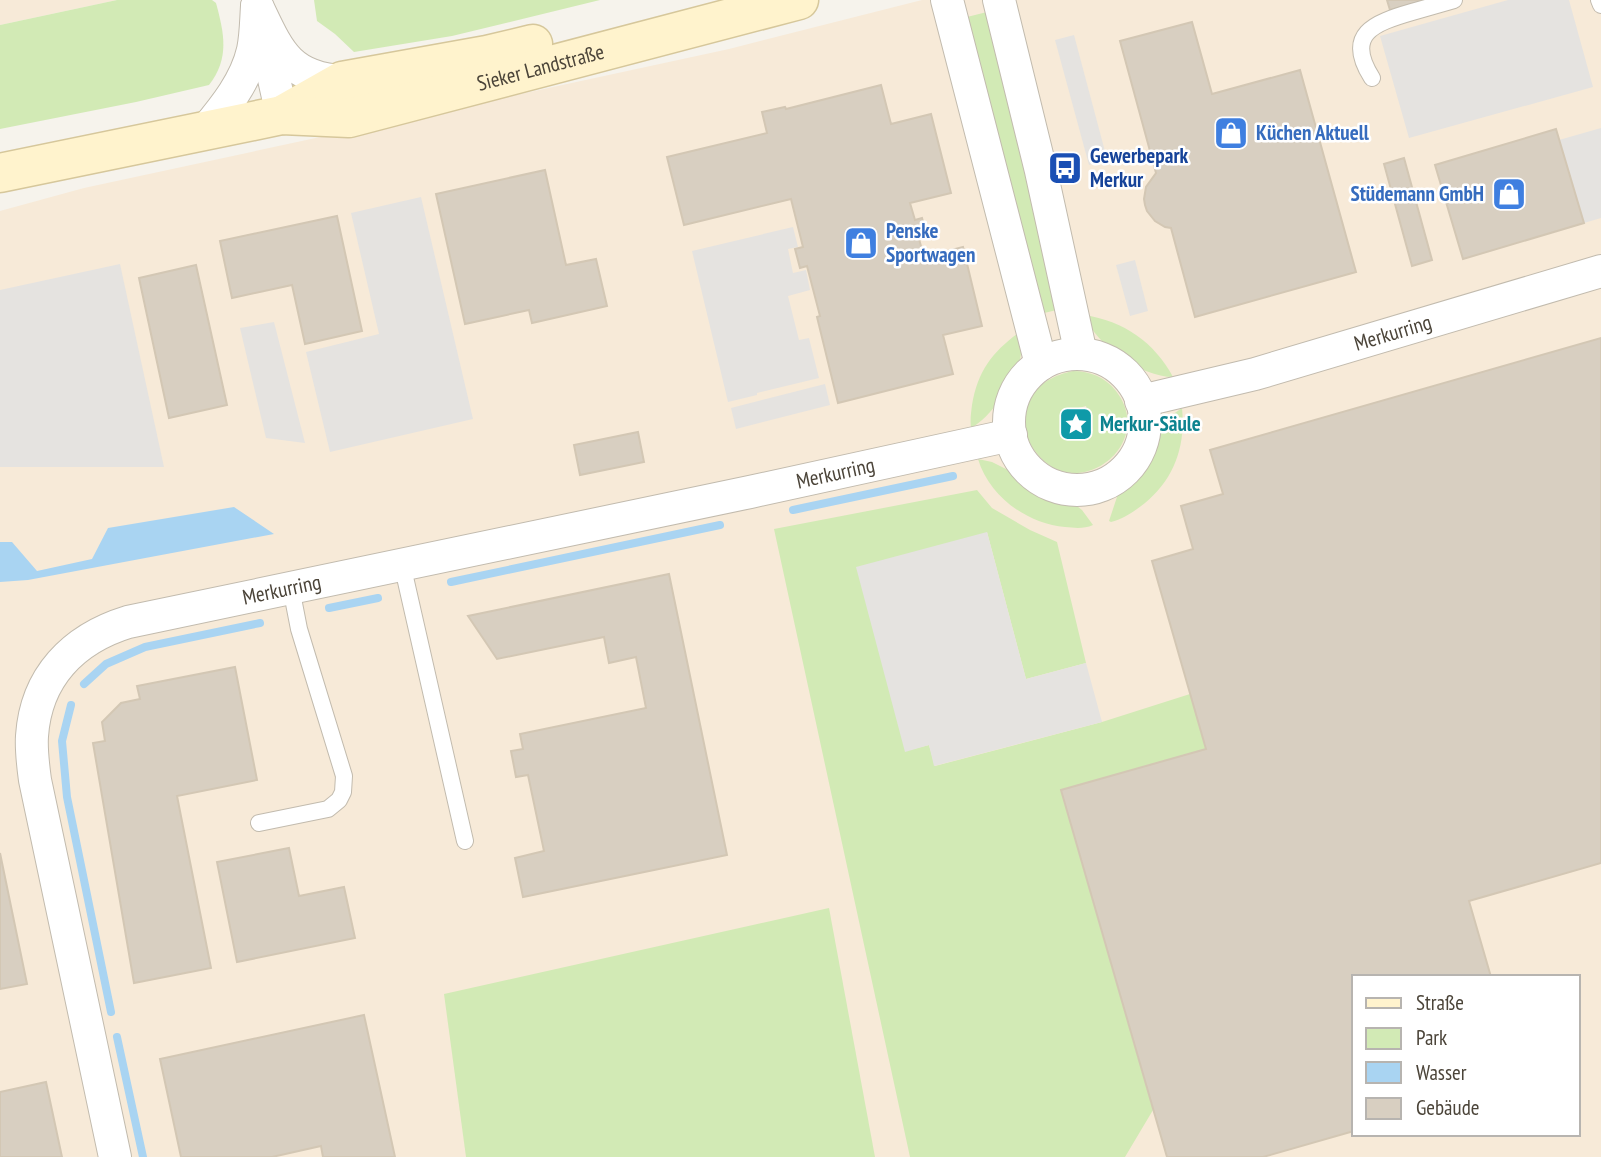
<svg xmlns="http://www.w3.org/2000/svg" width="1601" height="1157" viewBox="0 0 1601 1157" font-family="'PT Sans Narrow',sans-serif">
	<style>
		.commercial { fill: #f7ead8; fill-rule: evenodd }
		.green { fill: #d2eab5; fill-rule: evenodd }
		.parking { fill: #e5e3e0 }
		.water { fill: #a9d4f2 }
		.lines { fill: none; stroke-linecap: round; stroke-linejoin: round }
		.stream { stroke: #a9d4f2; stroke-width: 8 }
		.building { fill: #d8cfc1; stroke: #d3c7b4; stroke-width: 2 }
		.lane-casing { stroke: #c2bbae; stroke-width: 18 }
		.street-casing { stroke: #c2bbae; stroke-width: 34 }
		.secondary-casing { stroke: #d6c79b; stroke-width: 41 }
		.lane { stroke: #fff; stroke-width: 16 }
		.street { stroke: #fff; stroke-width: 32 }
		.secondary { stroke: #fff3cd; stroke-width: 38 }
		.labels { text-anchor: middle; stroke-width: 5; stroke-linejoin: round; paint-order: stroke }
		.street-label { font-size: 21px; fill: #4b4439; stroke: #fff }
		.shop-label { font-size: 21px; font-weight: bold; fill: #366cbe; stroke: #fff; text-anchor: start }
		.transit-label { font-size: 21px; font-weight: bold; fill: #164399; stroke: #fff; text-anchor: start }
		.culture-label { font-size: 21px; font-weight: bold; fill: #0d838f; stroke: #fff; text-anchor: start }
	</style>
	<rect width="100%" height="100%" fill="#f6f3ec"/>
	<g class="commercial">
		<polygon points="0,0 117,0 0,25"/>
		<path d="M922,0h679v1157h-1601v-946l84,-23 645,-139zM1354,977h224v157h-224z"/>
	</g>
	<g class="green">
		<path d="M117,0h95l4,3c8,30 14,55 -7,82l-73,17 -136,27v-104z"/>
		<polygon points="314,0 600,0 452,36 354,52 335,34 317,21"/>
		<polygon points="987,12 1061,309 1040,314 963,18"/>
		<path d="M1084,315c40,6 70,27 89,62 -32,0 -77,-32 -89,-62z"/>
		<path d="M1021,331c1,10 1,19 -1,29 -7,22 -27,56 -49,68 -1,-8 0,-15 1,-23 6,-35 21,-54 49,-74z"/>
		<path d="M1073,371c17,0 32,6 43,20 42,54 -41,116 -81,60 -11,-14 -13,-34 -5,-51 9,-18 25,-25 43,-29zM1086,406l7,25 -26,8 -7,-26z"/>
		<path d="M1182,408c4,38 -8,71 -37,95 -10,8 -22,16 -34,19l-2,-1 10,-30 25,-26 19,-41 6,-7z"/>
		<path d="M978,459l14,3 18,9 21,18 11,5 31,9 9,7 11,15c-9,4 -18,3 -28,2 -38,-3 -76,-31 -87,-68z"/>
		<polygon points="977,490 992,508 1030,530 1057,542 1086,663 1026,679 987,532 905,751 929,745 935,766 1102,722 1190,694 1206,749 1061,791 1153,1110 1125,1157 910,1157 774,529"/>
		<polygon points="829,908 875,1157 466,1157 444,994"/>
	</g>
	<g class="parking">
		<polygon points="1508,0 1569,0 1593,87 1409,138 1380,36"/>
		<polygon points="1074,35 1107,159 1089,165 1055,40"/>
		<polygon points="1601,128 1601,218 1584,223 1559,140"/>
		<polygon points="421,197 473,419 330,452 306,352 379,334 351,213"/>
		<polygon points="793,227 798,247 788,249 793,273 806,270 810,290 788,296 799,340 809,338 819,378 757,393 757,395 728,402 692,251"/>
		<polygon points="1135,260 1148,311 1130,316 1116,265"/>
		<polygon points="120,264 164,467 0,467 0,290"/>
		<polygon points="274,322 305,443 266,438 240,328"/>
		<polygon points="825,384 830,405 736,429 731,408"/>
		<polygon points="987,532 1026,679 1086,663 1102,722 934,766 929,745 905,752 856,567"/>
	</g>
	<polygon class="water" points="234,507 274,534 28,580 0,582 0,542 12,542 37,571 92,559 108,528"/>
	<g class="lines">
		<g class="stream">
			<polyline points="793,510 953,476"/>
			<polyline points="451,582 720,525"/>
			<polyline points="329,608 378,598"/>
			<polyline points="84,684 106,664 145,647 260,623"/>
			<polyline points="71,705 62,741 67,797 111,1012"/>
			<polyline points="117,1037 143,1157"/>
		</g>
	</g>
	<g class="building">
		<polygon points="1387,0 1426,0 1390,10"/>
		<polygon points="1192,22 1212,94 1300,70 1356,272 1195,317 1171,228 1165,227 1155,221 1147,211 1145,205 1144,199 1146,187 1156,173 1120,41"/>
		<polygon points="881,85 891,124 931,114 951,193 910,203 915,220 922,218 927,237 919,239 924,257 963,247 982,326 943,335 953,374 838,403 817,317 820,316 807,266 800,268 795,249 803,247 791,199 684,225 667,157 767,133 762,112 785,107 786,109"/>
		<polygon points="1556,129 1584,223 1463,259 1435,165"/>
		<polygon points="1404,158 1432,260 1412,266 1384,164"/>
		<polygon points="545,170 566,265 596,259 607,306 532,323 529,310 465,324 436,194"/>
		<polygon points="337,216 362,331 305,344 292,285 232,298 220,241"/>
		<polygon points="196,265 227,405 169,418 139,278"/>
		<polygon points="1601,338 1601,863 1469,901 1491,977 1354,977 1354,1131 1263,1157 1167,1157 1061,790 1206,749 1152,561 1193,549 1181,506 1223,494 1210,450"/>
		<polygon points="638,432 644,462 580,475 574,445"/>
		<polygon points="669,574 727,855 523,897 515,858 544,851 528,775 516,777 511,751 523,749 520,734 646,708 636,657 609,663 604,637 497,659 468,616"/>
		<polygon points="235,667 257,780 177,796 211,968 134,983 93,743 105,741 102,722 121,703 140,699 137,686"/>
		<polygon points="289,848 299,896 344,887 355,938 237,962 217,862"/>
		<polygon points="0,853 27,984 0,989"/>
		<polygon points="364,1015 395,1157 323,1157 321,1146 272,1157 181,1157 160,1059"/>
		<polygon points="46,1082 62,1157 0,1157 0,1092"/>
	</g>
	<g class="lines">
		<g class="lane-casing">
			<g id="lane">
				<polyline points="1599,0 1601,5"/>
				<path d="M1372,78c-28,-44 2,-55 40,-66 14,-4 28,-8 42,-12"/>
				<polyline points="402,564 465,841"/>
				<polyline points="259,823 328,809 339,800 343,792 344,776 299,629 291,588"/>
			</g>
		</g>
		<g class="street-casing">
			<g id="street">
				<polyline points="947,0 1041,364"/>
				<polyline points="999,0 1041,171 1081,354"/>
				<path d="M257,6c21,44 31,72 85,75"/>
				<polyline points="264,34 282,115"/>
				<path d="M205,131c20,-24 41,-50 48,-81 3,-14 3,-29 4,-44"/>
				<circle cx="1077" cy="422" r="68"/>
				<path id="s1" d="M1141,401l114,-27 346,-103"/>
				<path id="s2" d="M115,1157l-80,-377c-2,-15 -4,-29 -3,-44 4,-59 41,-97 96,-114l622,-130 261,-57"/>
			</g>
		</g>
		<g class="secondary-casing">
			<g id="secondary">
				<polyline points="282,115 342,81 487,55 533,44"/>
				<path id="s3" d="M0,173l282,-58 67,3 450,-118"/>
			</g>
		</g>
		<use href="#lane" class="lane"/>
		<use href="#street" class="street"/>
		<use href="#secondary" class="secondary"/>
	</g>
	<defs>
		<g id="shop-square" transform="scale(1.75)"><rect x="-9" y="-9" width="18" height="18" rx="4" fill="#3f7fe0" stroke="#fff"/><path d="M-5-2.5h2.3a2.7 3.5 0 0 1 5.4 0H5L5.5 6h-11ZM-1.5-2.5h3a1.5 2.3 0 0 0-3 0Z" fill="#fff"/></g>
		<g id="bus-square" transform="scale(1.75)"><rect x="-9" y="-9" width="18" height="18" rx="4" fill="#1a4fb4" stroke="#fff"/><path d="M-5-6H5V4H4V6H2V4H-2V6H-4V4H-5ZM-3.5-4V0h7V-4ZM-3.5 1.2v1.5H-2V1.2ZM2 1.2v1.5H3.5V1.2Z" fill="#fff"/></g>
		<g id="sight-square" transform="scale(1.75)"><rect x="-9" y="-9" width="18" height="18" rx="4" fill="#0f9aa8" stroke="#fff"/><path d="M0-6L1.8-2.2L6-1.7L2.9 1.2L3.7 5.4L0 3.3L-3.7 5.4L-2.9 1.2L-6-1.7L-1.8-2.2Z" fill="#fff"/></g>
	</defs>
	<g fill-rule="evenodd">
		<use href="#shop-square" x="1231" y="133"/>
		<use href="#bus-square" x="1065" y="168"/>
		<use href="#shop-square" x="1509" y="194"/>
		<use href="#shop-square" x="861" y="243"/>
		<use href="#sight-square" x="1076" y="424"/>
	</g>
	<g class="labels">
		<g class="street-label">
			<text dy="7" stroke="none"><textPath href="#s3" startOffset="553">Sieker Landstraße</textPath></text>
			<text dy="7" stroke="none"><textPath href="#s1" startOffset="261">Merkurring</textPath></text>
			<text dy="7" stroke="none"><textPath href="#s2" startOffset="1312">Merkurring</textPath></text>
			<text dy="7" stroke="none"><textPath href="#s2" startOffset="746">Merkurring</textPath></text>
		</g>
		<g class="shop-label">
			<text x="1256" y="140">Küchen Aktuell</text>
			<text x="1484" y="201" text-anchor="end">Stüdemann GmbH</text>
			<text x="886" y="238">Penske<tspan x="886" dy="24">Sportwagen</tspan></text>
		</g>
		<g class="transit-label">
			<text x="1090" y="163">Gewerbepark<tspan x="1090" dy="24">Merkur</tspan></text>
		</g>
		<g class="culture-label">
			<text x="1100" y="431">Merkur-Säule</text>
		</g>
	</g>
	<rect x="1352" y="975" width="228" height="161" fill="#ffffff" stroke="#b7b4b0" stroke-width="2"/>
	<rect x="1366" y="998" width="35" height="10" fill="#fff3cd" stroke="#b7b4b0" stroke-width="2"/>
	<text x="1416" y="1010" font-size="21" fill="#4b4439">Straße</text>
	<rect x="1366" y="1028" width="35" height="21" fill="#d2eab5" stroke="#b7b4b0" stroke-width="2"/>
	<text x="1416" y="1045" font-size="21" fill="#4b4439">Park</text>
	<rect x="1366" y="1062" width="35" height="21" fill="#a9d4f2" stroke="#b7b4b0" stroke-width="2"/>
	<text x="1416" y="1080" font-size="21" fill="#4b4439">Wasser</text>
	<rect x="1366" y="1098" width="35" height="21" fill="#d8cfc1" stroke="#b7b4b0" stroke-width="2"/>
	<text x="1416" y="1115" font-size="21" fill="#4b4439">Gebäude</text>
</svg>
